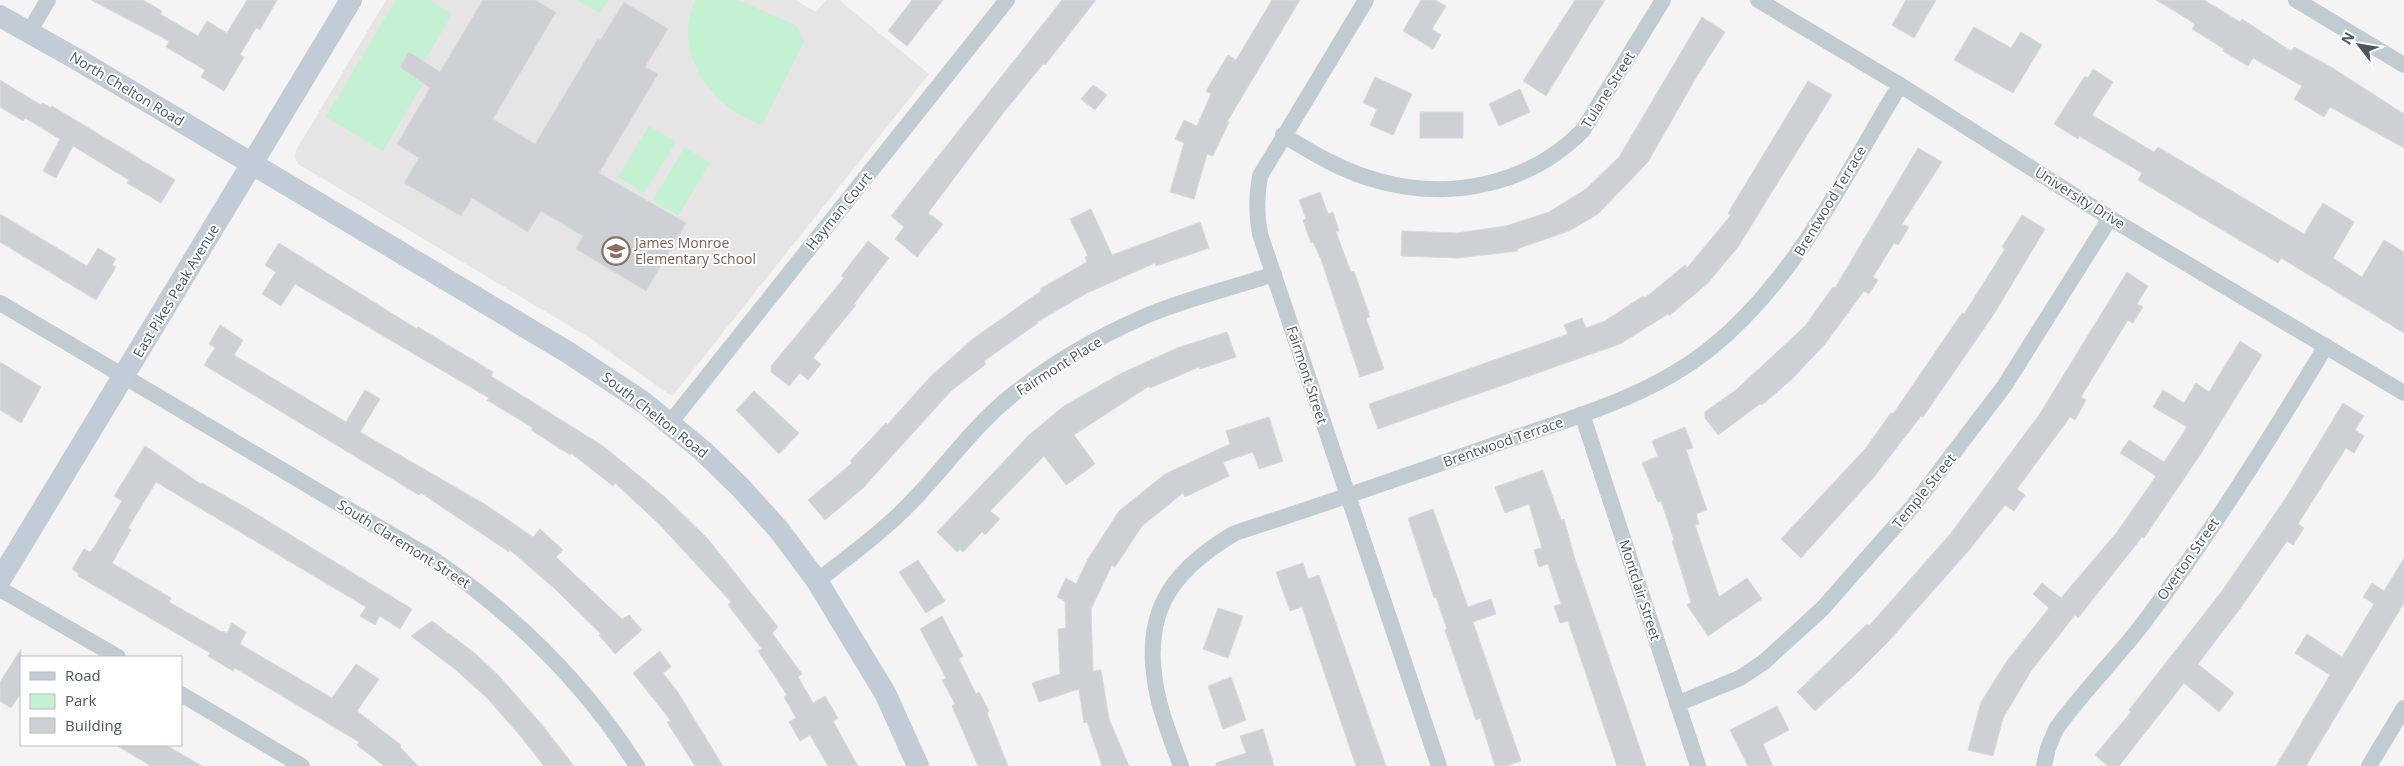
<svg xmlns="http://www.w3.org/2000/svg" width="2404" height="766" viewBox="0 0 2404 766" font-family="'Open Sans',sans-serif">
	<style>
		.education { fill: #e6e4e5 }
		.green { fill: #c3f1d2 }
		.building { fill: #cdd0d5; stroke: #d7d9de }
		.lines { fill: none; stroke-linecap: round; stroke-linejoin: round }
		.minor { stroke: #c1cbd2; stroke-width: 16 }
		.secondary { stroke: #c1ccd6; stroke-width: 22 }
		.labels { text-anchor: middle; stroke-width: 4; stroke-linejoin: round; paint-order: stroke }
		.street-label { font-size: 14px; fill: #4a5761; stroke: #fff }
		.education-label { font-size: 14px; fill: #785e54; stroke: #fff; text-anchor: start }
	</style>
	<rect width="100%" height="100%" fill="#f5f3f3"/>
	<polygon class="education" points="386,0 795,0 816,12 826,0 839,0 929,74 674,394 670,395 590,338 298,164 295,158 296,150"/>
	<g class="green">
		<polygon points="396,0 429,0 452,14 422,65 431,70 383,151 326,117"/>
		<polygon points="577,0 608,0 600,13"/>
		<path d="M695,0h43l59,26 7,16 -42,83c-40,-14 -74,-49 -74,-95 0,-10 4,-21 7,-30z"/>
		<polygon points="649,126 676,142 644,193 618,177"/>
		<polygon points="685,147 710,163 678,216 653,200"/>
	</g>
	<g class="building">
		<polygon points="91,0 143,0 162,11 160,14 198,36 207,21 227,33 247,0 277,0 260,30 256,28 240,55 244,57 224,91 201,77 205,70 166,47 169,41"/>
		<polygon points="483,0 535,0 556,12 493,119 535,144 598,39 600,41 624,2 668,29 645,67 658,74 599,173 686,223 646,291 576,249 583,236 541,211 528,232 472,198 461,216 404,183 419,158 397,144 430,88 400,67 409,52 440,72"/>
		<polygon points="912,0 943,0 907,46 888,31"/>
		<polygon points="1062,0 1096,0 1045,65 1044,63 1004,112 928,213 943,224 917,257 895,239 904,227 891,216"/>
		<polygon points="1272,0 1300,0 1227,122 1229,122 1213,156 1207,154 1194,199 1170,192 1184,143 1175,139 1184,120 1197,126 1211,94 1206,91 1228,55 1236,60"/>
		<polygon points="1421,0 1435,0 1446,6 1432,29 1441,35 1433,49 1403,31"/>
		<polygon points="1575,0 1605,0 1546,96 1523,81"/>
		<polygon points="1906,0 1936,0 1914,38 1892,25"/>
		<polygon points="2156,0 2204,0 2240,22 2242,19 2291,51 2294,47 2331,67 2404,114 2404,148 2330,107 2324,117 2294,99 2302,86 2253,58 2248,66 2223,51 2224,49 2192,29 2195,25 2189,20"/>
		<polygon points="1702,17 1725,32 1697,76 1648,162 1598,214 1569,231 1517,249 1518,251 1458,258 1401,256 1402,231 1457,233 1506,226 1549,212 1586,189 1619,157"/>
		<polygon points="1974,27 2011,48 2021,32 2042,45 2013,93 1954,60"/>
		<polygon points="2093,69 2113,82 2092,115 2154,152 2158,147 2304,234 2323,203 2354,222 2333,258 2362,277 2384,240 2404,252 2404,333 2281,258 2278,263 2138,180 2142,173 2079,136 2078,139 2054,124 2085,76 2088,78"/>
		<polygon points="1375,77 1412,94 1393,135 1370,125 1377,109 1363,103"/>
		<polygon points="0,80 41,105 43,103 51,108 52,106 175,180 161,203 127,183 129,180 73,146 56,178 43,171 60,139 25,118 23,121 0,107"/>
		<polygon points="1808,81 1832,95 1738,247 1708,283 1669,316 1668,314 1620,344 1378,429 1369,404 1568,334 1564,325 1582,318 1586,328 1605,321 1643,296 1645,298 1685,265 1687,268 1731,215 1728,213"/>
		<polygon points="1093,85 1107,95 1095,110 1081,99"/>
		<polygon points="1520,89 1530,112 1499,126 1489,104"/>
		<rect x="1420" y="112" width="43" height="26"/>
		<polygon points="1918,148 1942,162 1902,224 1909,227 1898,245 1894,243 1873,277 1878,280 1869,294 1864,291 1825,344 1792,379 1762,405 1760,404 1718,435 1705,418 1705,412 1737,389 1805,326 1833,287 1835,288"/>
		<polygon points="1320,192 1328,214 1333,212 1339,231 1336,232 1351,272 1354,271 1370,317 1366,318 1384,369 1360,377 1321,259 1313,242 1311,243 1303,220 1306,219 1299,200"/>
		<polygon points="1091,209 1112,255 1200,222 1209,248 1156,266 1155,263 1087,293 1037,322 1038,323 984,361 986,364 951,391 863,488 825,520 808,500 852,463 850,461 886,423 887,425 931,376 974,338 1041,291 1040,289 1087,262 1085,257 1088,256 1070,219"/>
		<polygon points="0,214 87,266 98,248 116,259 112,265 116,267 96,300 0,242"/>
		<polygon points="2022,215 2045,229 1994,314 1923,417 1921,416 1874,477 1801,558 1781,539 1865,449 1891,413 1893,414 1962,313 1964,314 2005,249 2002,247"/>
		<polygon points="868,241 889,258 854,304 856,305 813,358 821,364 808,380 800,373 789,386 771,372 771,366 844,278 841,276"/>
		<polygon points="279,243 417,329 418,327 493,372 491,376 603,446 666,498 708,539 778,627 772,633 802,674 798,677 813,703 825,696 838,718 833,721 858,766 828,766 810,735 800,741 789,722 796,718 784,697 787,695 758,651 762,649 728,605 731,602 660,525 615,483 613,486 571,453 570,455 531,430 533,428 487,400 489,398 295,284 281,306 262,294 276,272 265,265"/>
		<polygon points="2127,272 2148,286 2137,304 2143,307 2133,323 2128,320 2098,369 2081,397 2086,400 2075,420 2070,417 2017,489 2025,495 2014,511 2005,505 1970,549 1887,643 1858,672 1815,711 1797,692 1867,624 1869,626 1951,533 2039,415"/>
		<polygon points="220,325 243,340 234,355 346,422 365,390 380,399 360,432 486,505 533,537 540,529 563,550 556,557 622,619 629,615 642,630 615,654 599,635 601,634 555,589 510,550 509,552 421,493 419,495 204,365 215,348 209,344"/>
		<polygon points="1227,332 1236,357 1200,369 1199,367 1150,388 1149,386 1074,435 1095,464 1066,485 1044,456 990,511 1000,519 985,535 982,532 963,552 960,549 957,552 937,532 1029,435 1064,406 1120,374 1177,348"/>
		<polygon points="2240,341 2262,355 2202,452 2144,538 2142,537 2078,618 2075,615 2031,671 2003,718 1993,756 1968,750 1981,702 2007,661 2049,608 2033,594 2042,583 2061,598 2117,532 2156,476 2120,453 2129,440 2164,462 2187,427 2153,407 2163,390 2184,403 2196,383 2209,392"/>
		<polygon points="0,362 41,387 21,423 0,410"/>
		<polygon points="754,391 799,433 779,454 736,410"/>
		<polygon points="2343,403 2364,416 2355,430 2364,436 2354,453 2346,448 2298,524 2304,528 2293,545 2287,541 2242,606 2198,664 2234,693 2219,712 2184,683 2119,766 2108,766 2095,755 2131,712 2129,710 2222,591 2287,496"/>
		<polygon points="1269,417 1283,461 1259,469 1253,452 1223,462 1229,476 1185,497 1183,493 1142,526 1115,567 1112,565 1091,609 1093,671 1101,670 1109,719 1129,766 1102,766 1087,722 1084,723 1079,689 1039,702 1032,683 1060,674 1058,629 1066,628 1065,601 1057,597 1066,578 1076,584 1088,559 1119,511 1165,474 1230,444 1226,431"/>
		<polygon points="1685,427 1693,448 1686,450 1707,510 1696,514 1699,524 1695,525 1719,597 1747,578 1762,599 1708,636 1687,605 1691,602 1672,541 1674,540 1661,501 1658,502 1642,463 1658,456 1652,441"/>
		<polygon points="145,446 201,484 202,483 245,507 412,609 400,629 380,616 375,625 360,616 366,607 156,482 128,528 131,530 112,563 171,598 169,602 222,632 223,631 227,633 232,623 246,632 240,644 332,698 356,664 379,679 357,711 401,745 400,747 418,766 384,766 357,745 359,742 235,668 233,671 208,656 210,653 78,576 78,573 72,569 84,549 90,552 96,544 122,501 114,496"/>
		<polygon points="1543,470 1561,520 1564,519 1574,556 1646,766 1617,766 1568,621 1560,623 1554,606 1561,604 1548,564 1539,567 1534,550 1542,548 1529,504 1505,513 1495,487"/>
		<polygon points="1433,509 1468,607 1491,599 1496,614 1473,622 1521,761 1506,766 1495,766 1480,718 1476,720 1445,630 1447,629 1436,597 1434,598 1408,518"/>
		<polygon points="2404,558 2404,603 2306,766 2276,766 2330,675 2295,653 2307,634 2342,657 2374,604 2363,597 2372,583 2384,591"/>
		<polygon points="918,560 945,601 926,613 899,572"/>
		<polygon points="1303,563 1308,579 1319,575 1386,766 1356,766 1302,607 1290,611 1276,572"/>
		<polygon points="1218,608 1243,616 1228,658 1203,649"/>
		<polygon points="942,616 963,656 959,659 976,694 979,692 989,711 987,713 1008,766 978,766 952,706 955,704 942,680 946,678 920,629"/>
		<polygon points="432,621 477,655 501,678 543,726 574,766 544,766 522,738 488,699 456,670 411,636"/>
		<polygon points="21,649 21,693 11,708 0,701 0,682"/>
		<polygon points="660,651 671,667 663,673 677,691 723,766 695,766 667,722 671,721 633,673"/>
		<polygon points="1231,677 1246,720 1223,729 1208,686"/>
		<polygon points="1777,706 1789,730 1763,744 1773,766 1748,766 1730,730"/>
		<polygon points="1263,729 1274,766 1216,766 1216,763 1246,753 1240,736"/>
		<polygon points="116,745 166,745 202,766 151,766"/>
	</g>
	<g class="lines">
		<g class="minor">
			<path d="M1366,0l-106,176c-4,21 -4,37 0,58l179,532"/>
			<polyline points="1758,0 1900,85 2110,218 2404,393"/>
			<polyline points="2296,0 2404,65"/>
			<polyline points="29,32 48,0"/>
			<path d="M1283,135c31,19 61,37 96,46 72,20 152,3 204,-51l80,-130"/>
			<path d="M0,303l436,258c80,55 149,123 201,205"/>
			<polyline points="1582,414 1698,766"/>
			<polyline points="670,423 1007,0"/>
			<path d="M817,581c35,-27 71,-53 101,-86 31,-33 57,-70 93,-99 41,-33 88,-60 137,-81 40,-17 84,-27 126,-41"/>
			<polyline points="0,589 118,657"/>
			<polyline points="181,694 302,766"/>
			<polyline points="1677,704 1740,678 1764,662 1822,609 1913,506 2005,385 2110,218"/>
			<path d="M1181,766c-8,-22 -18,-46 -23,-69 -18,-80 9,-124 77,-164 90,-29 179,-60 267,-91 73,-25 150,-46 210,-95 84,-68 133,-172 188,-262"/>
			<path d="M2044,766l4,-18 8,-19c27,-38 61,-71 89,-108 66,-88 124,-181 181,-275"/>
			<polyline points="2369,766 2404,708"/>
		</g>
		<g class="secondary">
			<polyline points="0,16 80,61 569,353 643,402 703,451 741,488 779,530 817,581 885,693 918,766"/>
			<polyline points="0,580 351,0"/>
		</g>
	</g>
	<defs>
		<g id="school-ring" transform="scale(1.4375)"><circle r="9.5" fill="#fff" stroke="#8d6e63" stroke-width="1.5"/><path d="M0-5L7-2L0 1L-7-2ZM-4 1L0 2.5L4 1V4Q0 6-4 4Z" fill="#8d6e63"/></g>
	</defs>
	<g fill-rule="evenodd">
		<use href="#school-ring" x="616" y="251"/>
	</g>
	<g class="labels">
		<g class="street-label">
			<text transform="translate(127 89) rotate(31)" y="5">North Chelton Road</text>
			<text transform="translate(1608 90) rotate(-58)" y="5">Tulane Street</text>
			<text transform="translate(2080 198) rotate(32)" y="5">University Drive</text>
			<text transform="translate(1830 201) rotate(-59)" y="5">Brentwood Terrace</text>
			<text transform="translate(839 211) rotate(-51)" y="5">Hayman Court</text>
			<text transform="translate(176 291) rotate(-59)" y="5">East Pikes Peak Avenue</text>
			<text transform="translate(1059 366) rotate(-32)" y="5">Fairmont Place</text>
			<text transform="translate(1307 375) rotate(72)" y="5">Fairmont Street</text>
			<text transform="translate(655 415) rotate(38)" y="5">South Chelton Road</text>
			<text transform="translate(1503 442) rotate(-19)" y="5">Brentwood Terrace</text>
			<text transform="translate(1924 491) rotate(-51)" y="5">Temple Street</text>
			<text transform="translate(404 544) rotate(32)" y="5">South Claremont Street</text>
			<text transform="translate(2188 559) rotate(-55)" y="5">Overton Street</text>
			<text transform="translate(1640 590) rotate(72)" y="5">Montclair Street</text>
		</g>
		<g class="education-label">
			<text x="635" y="248">James Monroe<tspan x="635" dy="16">Elementary School</tspan></text>
		</g>
	</g>
	<rect x="20" y="656" width="162" height="90" fill="#ffffff" stroke="#b7bcc0"/>
	<rect x="30" y="672" width="25" height="8" fill="#c1ccd6" stroke="#b7bcc0"/>
	<text x="65" y="681" font-size="15" fill="#4a5761">Road</text>
	<rect x="30" y="694" width="25" height="15" fill="#c3f1d2" stroke="#b7bcc0"/>
	<text x="65" y="706" font-size="15" fill="#4a5761">Park</text>
	<rect x="30" y="718" width="25" height="15" fill="#cdd0d5" stroke="#b7bcc0"/>
	<text x="65" y="731" font-size="15" fill="#4a5761">Building</text>
	<g transform="translate(2359 45) rotate(301)" stroke="#ffffff" stroke-width="4" paint-order="stroke">
	<path d="M0-4L9 19L0 12L-9 19Z" fill="#4a5761"/>
	<text y="-8" font-size="14" font-weight="bold" text-anchor="middle" fill="#4a5761">N</text>
	</g>
</svg>
